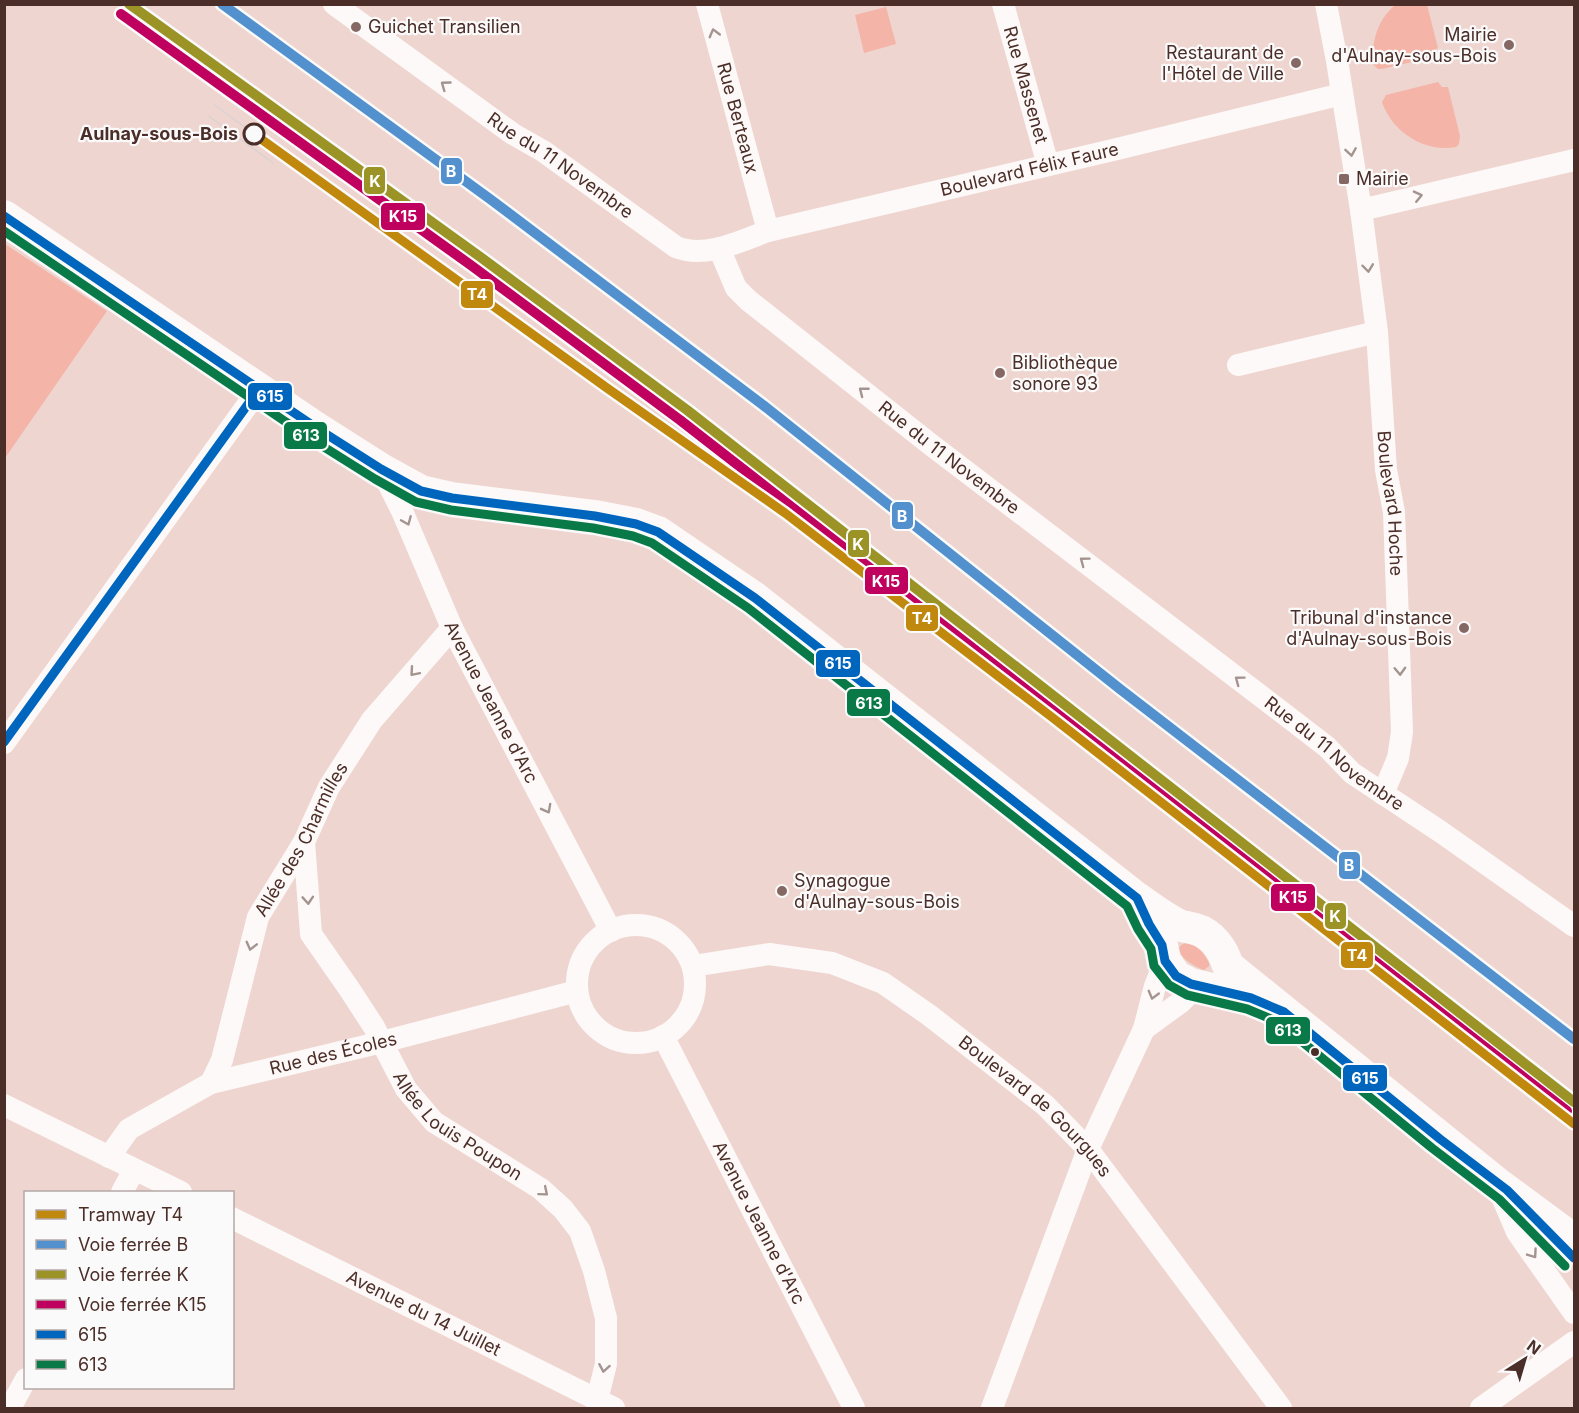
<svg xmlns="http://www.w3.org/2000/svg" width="1579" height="1413" viewBox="0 0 1579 1413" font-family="Inter,sans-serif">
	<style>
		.green { fill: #f4b4a7 }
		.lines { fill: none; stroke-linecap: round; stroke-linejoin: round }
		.street { stroke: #fdf9f8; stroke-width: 22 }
		.secondary { stroke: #fdf9f8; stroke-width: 32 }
		.tram { stroke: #dbd2d1; stroke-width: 1.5 }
		.bus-1-casing { stroke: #fafafa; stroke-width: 14 }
		.bus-2-casing { stroke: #fafafa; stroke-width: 14 }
		.bus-1 { stroke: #0065bd; stroke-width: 9 }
		.bus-2 { stroke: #097a47; stroke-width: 9 }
		.rail-1-casing { stroke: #fafafa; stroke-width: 15 }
		.rail-2-casing { stroke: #fafafa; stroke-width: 15 }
		.rail-3-casing { stroke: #fafafa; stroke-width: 15 }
		.rail-1 { stroke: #5291ce; stroke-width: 10 }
		.rail-2 { stroke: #9b9325; stroke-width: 10 }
		.rail-3 { stroke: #bf005f; stroke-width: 10 }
		.tram-1-casing { stroke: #fafafa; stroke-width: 14 }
		.tram-1 { stroke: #c0880c; stroke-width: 9 }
		.oneway { stroke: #a49490 }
		.poi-dot { fill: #856863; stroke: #fafafa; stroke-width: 2 }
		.stop-dot { fill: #fafafa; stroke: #4c2e28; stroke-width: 3 }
		.bus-dot { fill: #4c2e28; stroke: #fafafa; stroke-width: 2 }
		.labels { text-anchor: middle; stroke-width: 4.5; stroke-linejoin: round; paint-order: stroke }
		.poi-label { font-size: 18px; fill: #4c2e28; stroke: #fafafa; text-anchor: start }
		.street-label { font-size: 18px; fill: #4c2e28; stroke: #fafafa }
		.stop-label { font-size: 18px; font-weight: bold; fill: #4c2e28; stroke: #fafafa; text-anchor: end }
		.line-badge { stroke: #fafafa; stroke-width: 2 }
		.badge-label { font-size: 16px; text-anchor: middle; font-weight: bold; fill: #fff }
	</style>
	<rect width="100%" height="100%" fill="#efd5d0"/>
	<g class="green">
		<path d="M1395,5h32l11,43 -3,2 -2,7 -51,12h-4l-5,-5c-1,-24 4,-43 22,-59z"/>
		<polygon points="886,7 896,44 864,53 855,15"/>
		<path d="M1438,82l4,5h6l12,49 -1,8 -3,3c-31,6 -64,-15 -74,-45l4,-7z"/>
		<polygon points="5,244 107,311 5,458"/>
		<path d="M1186,943c11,1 18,10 23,20v3l-5,4 -3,-1c-10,-5 -20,-10 -22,-21l2,-3z"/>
	</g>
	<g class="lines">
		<g class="street">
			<path id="s1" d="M334,4l179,130 30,17 133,96c30,12 64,-6 92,-16l349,-82 225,-55"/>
			<path id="s2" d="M707,4l61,227"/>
			<path id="s3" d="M1003,4l45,161"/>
			<path id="s4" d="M1326,4l11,57 24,149 16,122 9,138 8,42 8,220 -4,26 -15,36"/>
			<polyline points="1361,210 1574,160"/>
			<path id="s5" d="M719,248l17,40 12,12 182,144 353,269 44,34 25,26 89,59 133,94"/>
			<polyline points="1238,365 1377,332"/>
			<path id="s6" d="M381,469l21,42 50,117 159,303"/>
			<polyline points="4,743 259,389"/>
			<path id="s7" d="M304,842l7,92 39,56 24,37 32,62 28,33 107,67 22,20 17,22 14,40 12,47v46l-9,36"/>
			<circle cx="636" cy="984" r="59"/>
			<path id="s8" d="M693,966l76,-12 63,9 51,20 46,32 116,90 43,44 193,259"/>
			<polyline points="1144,1029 1181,1002 1198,985"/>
			<path id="s9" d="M663,1036l191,372"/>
			<path id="s10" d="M211,1083l11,-23 36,-143 46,-75 25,-55 43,-67 80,-92"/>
			<polyline points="4,1105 181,1192"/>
			<path id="s11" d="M109,1157l20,-28 82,-46 171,-41 195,-51"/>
			<polyline points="1497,1185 1517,1232 1574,1313"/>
			<polyline points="122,1192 134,1170"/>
			<path id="s12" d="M232,1218l382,190"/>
			<polyline points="10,1408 26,1379"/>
			<polyline points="992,1408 1088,1149 1144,1029 1155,986 1165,961"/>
			<polyline points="1481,1408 1574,1342"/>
		</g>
		<g class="secondary">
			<path d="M4,216l311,211 66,42 40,22 31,7 143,18 41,8 22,8 97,66 382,300c13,9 26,19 40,26 5,3 12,3 18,5 18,5 28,21 33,37l269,217 77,57"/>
			<polyline points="1137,899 1149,924 1162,945 1165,961 1176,976 1191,984 1251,998 1262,1003"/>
		</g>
		<g class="tram">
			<polyline points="215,105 254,134"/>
			<polyline points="209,116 273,163"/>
		</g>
		<g class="bus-1-casing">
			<g id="bus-1">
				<polyline points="4,216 315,427 381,469 421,491 452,498 595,516 636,524 658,532 755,598 1137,898 1149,924 1162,945 1165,961 1176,976 1191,984 1251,998 1284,1012 1440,1139 1507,1190 1574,1258"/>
				<polyline points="4,742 259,389"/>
			</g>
		</g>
		<g class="bus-2-casing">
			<polyline id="bus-2" points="4,231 308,437 375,479 416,502 451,510 593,528 633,536 652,543 748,608 1127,906 1138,929 1151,949 1154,966 1169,985 1187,995 1247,1009 1278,1022 1432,1148 1499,1199 1565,1266"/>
		</g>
		<use href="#bus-1" class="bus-1"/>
		<use href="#bus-2" class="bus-2"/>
		<g class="rail-1-casing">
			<polyline id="rail-1" points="222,4 490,199 763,405 1120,689 1574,1039"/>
		</g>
		<g class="rail-2-casing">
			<polyline id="rail-2" points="129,4 479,256 687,410 1574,1102"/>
		</g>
		<g class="rail-3-casing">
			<polyline id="rail-3" points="121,14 472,266 680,420 1567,1111"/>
		</g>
		<use href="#rail-1" class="rail-1"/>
		<use href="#rail-2" class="rail-2"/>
		<use href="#rail-3" class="rail-3"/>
		<g class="tram-1-casing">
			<polyline id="tram-1" points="254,134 607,388 785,513 1053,718 1574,1124"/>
		</g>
		<use href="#tram-1" class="tram-1"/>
	</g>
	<defs><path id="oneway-chevron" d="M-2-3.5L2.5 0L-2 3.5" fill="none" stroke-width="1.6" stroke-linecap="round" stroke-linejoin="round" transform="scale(1.5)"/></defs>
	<g class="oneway">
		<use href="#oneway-chevron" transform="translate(714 33) rotate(-105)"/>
		<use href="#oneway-chevron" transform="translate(445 85) rotate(-144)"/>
		<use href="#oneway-chevron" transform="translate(1351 152) rotate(81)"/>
		<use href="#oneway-chevron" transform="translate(1418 196) rotate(-13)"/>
		<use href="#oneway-chevron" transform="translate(1368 268) rotate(83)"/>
		<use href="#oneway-chevron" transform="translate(863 391) rotate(-142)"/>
		<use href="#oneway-chevron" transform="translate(407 521) rotate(67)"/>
		<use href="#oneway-chevron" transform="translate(1084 561) rotate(-143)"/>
		<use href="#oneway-chevron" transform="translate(1400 671) rotate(88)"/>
		<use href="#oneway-chevron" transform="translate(414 672) rotate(131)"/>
		<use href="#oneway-chevron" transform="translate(1239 680) rotate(-143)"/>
		<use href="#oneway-chevron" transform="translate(547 809) rotate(62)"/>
		<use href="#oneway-chevron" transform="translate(308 900) rotate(86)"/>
		<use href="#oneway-chevron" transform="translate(251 946) rotate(104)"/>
		<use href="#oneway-chevron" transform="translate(1153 995) rotate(105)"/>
		<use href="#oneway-chevron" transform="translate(544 1192) rotate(40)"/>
		<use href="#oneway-chevron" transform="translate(1533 1254) rotate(55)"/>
		<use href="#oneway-chevron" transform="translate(604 1368) rotate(100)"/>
	</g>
	<g class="poi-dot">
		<circle cx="356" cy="27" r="6"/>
		<circle cx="1509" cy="45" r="6"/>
		<circle cx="1296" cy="63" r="6"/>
		<rect x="1338" y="173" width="12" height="12" rx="3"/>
		<circle cx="1000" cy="373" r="6"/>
		<circle cx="1464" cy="628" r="6"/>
		<circle cx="782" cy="891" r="6"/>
	</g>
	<circle class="stop-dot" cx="254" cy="134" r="10"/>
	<circle class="bus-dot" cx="1315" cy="1052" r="5"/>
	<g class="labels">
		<g class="poi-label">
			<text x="368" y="33">Guichet Transilien</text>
			<text x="1497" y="41" text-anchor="end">Mairie<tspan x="1497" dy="21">d'Aulnay-sous-Bois</tspan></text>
			<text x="1284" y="59" text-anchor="end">Restaurant de<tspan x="1284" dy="21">l'Hôtel de Ville</tspan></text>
			<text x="1356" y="185">Mairie</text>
			<text x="1012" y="369">Bibliothèque<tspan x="1012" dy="21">sonore 93</tspan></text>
			<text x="1452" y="624" text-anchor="end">Tribunal d'instance<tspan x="1452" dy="21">d'Aulnay-sous-Bois</tspan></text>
			<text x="794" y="887">Synagogue<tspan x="794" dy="21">d'Aulnay-sous-Bois</tspan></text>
		</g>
		<g class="street-label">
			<text dy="6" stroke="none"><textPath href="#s3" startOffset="84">Rue Massenet</textPath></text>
			<text dy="6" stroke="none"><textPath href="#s2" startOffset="118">Rue Berteaux</textPath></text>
			<text dy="6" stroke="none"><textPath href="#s1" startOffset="278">Rue du 11 Novembre</textPath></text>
			<text dy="6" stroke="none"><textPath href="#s1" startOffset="784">Boulevard Félix Faure</textPath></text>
			<text dy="6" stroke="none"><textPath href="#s5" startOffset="316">Rue du 11 Novembre</textPath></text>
			<text dy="6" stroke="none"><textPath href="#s4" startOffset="504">Boulevard Hoche</textPath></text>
			<text dy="6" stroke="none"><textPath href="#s6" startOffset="258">Avenue Jeanne d'Arc</textPath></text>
			<text dy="6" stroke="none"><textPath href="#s5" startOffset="802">Rue du 11 Novembre</textPath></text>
			<text dy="6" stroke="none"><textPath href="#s10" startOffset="262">Allée des Charmilles</textPath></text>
			<text dy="6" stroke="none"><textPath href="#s11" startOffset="254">Rue des Écoles</textPath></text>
			<text dy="6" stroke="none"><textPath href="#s8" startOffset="392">Boulevard de Gourgues</textPath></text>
			<text dy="6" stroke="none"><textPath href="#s7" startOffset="338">Allée Louis Poupon</textPath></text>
			<text dy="6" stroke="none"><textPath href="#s9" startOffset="210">Avenue Jeanne d'Arc</textPath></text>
			<text dy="6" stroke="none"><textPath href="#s12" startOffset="214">Avenue du 14 Juillet</textPath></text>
		</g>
		<g class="stop-label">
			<text x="238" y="140">Aulnay-sous-Bois</text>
		</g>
	</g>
	<g class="line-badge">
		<rect x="440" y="157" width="23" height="28" rx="6" fill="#5291ce"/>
		<rect x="363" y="166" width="23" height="29" rx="6" fill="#9b9325"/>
		<rect x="380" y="202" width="46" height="29" rx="6" fill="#bf005f"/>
		<rect x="460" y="280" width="34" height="29" rx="6" fill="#c0880c"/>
		<rect x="247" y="382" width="46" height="29" rx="6" fill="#0065bd"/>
		<rect x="283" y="421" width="45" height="29" rx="6" fill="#097a47"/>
		<rect x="891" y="501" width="23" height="29" rx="6" fill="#5291ce"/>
		<rect x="847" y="529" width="23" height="29" rx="6" fill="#9b9325"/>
		<rect x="864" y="566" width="45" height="29" rx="6" fill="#bf005f"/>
		<rect x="905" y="604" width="34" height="28" rx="6" fill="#c0880c"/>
		<rect x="815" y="649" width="46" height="29" rx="6" fill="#0065bd"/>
		<rect x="846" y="688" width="45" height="29" rx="6" fill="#097a47"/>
		<rect x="1338" y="851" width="23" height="29" rx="6" fill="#5291ce"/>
		<rect x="1270" y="883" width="46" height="29" rx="6" fill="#bf005f"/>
		<rect x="1324" y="902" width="23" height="28" rx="6" fill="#9b9325"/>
		<rect x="1340" y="941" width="34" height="28" rx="6" fill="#c0880c"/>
		<rect x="1265" y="1016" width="46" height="29" rx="6" fill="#097a47"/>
		<rect x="1342" y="1064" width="46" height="28" rx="6" fill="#0065bd"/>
	</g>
	<g class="badge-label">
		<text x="451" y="177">B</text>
		<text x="375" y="187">K</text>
		<text x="403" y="222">K15</text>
		<text x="477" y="300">T4</text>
		<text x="270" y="402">615</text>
		<text x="306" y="441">613</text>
		<text x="902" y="522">B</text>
		<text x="858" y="550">K</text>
		<text x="886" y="587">K15</text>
		<text x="922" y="624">T4</text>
		<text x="838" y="669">615</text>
		<text x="869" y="709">613</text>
		<text x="1349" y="871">B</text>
		<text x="1293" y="903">K15</text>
		<text x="1335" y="922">K</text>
		<text x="1357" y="961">T4</text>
		<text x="1288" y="1036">613</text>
		<text x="1365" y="1084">615</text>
	</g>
	<rect width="1579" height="1413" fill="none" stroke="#4c2e28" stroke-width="12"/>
	<rect x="24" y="1191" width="210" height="198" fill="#fafafa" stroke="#b4a8a6" stroke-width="1.5"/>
	<rect x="36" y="1210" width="30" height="9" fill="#c0880c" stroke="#b4a8a6" stroke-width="1.5"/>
	<text x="78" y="1221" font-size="18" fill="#4c2e28">Tramway T4</text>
	<rect x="36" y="1240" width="30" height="9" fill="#5291ce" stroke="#b4a8a6" stroke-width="1.5"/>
	<text x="78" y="1251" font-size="18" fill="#4c2e28">Voie ferrée B</text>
	<rect x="36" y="1270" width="30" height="9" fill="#9b9325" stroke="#b4a8a6" stroke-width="1.5"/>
	<text x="78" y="1281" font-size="18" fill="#4c2e28">Voie ferrée K</text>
	<rect x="36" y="1300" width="30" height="9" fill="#bf005f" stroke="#b4a8a6" stroke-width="1.5"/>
	<text x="78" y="1311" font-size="18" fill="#4c2e28">Voie ferrée K15</text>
	<rect x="36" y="1330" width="30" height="9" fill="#0065bd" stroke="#b4a8a6" stroke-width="1.5"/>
	<text x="78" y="1341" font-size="18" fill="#4c2e28">615</text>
	<rect x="36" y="1360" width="30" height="9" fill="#097a47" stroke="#b4a8a6" stroke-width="1.5"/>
	<text x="78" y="1371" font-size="18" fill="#4c2e28">613</text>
	<g transform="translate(1525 1359) rotate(37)" stroke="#fafafa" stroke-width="4.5" paint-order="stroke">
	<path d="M0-4.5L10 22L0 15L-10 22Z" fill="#4c2e28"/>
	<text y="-9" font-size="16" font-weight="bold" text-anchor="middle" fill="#4c2e28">N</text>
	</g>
</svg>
